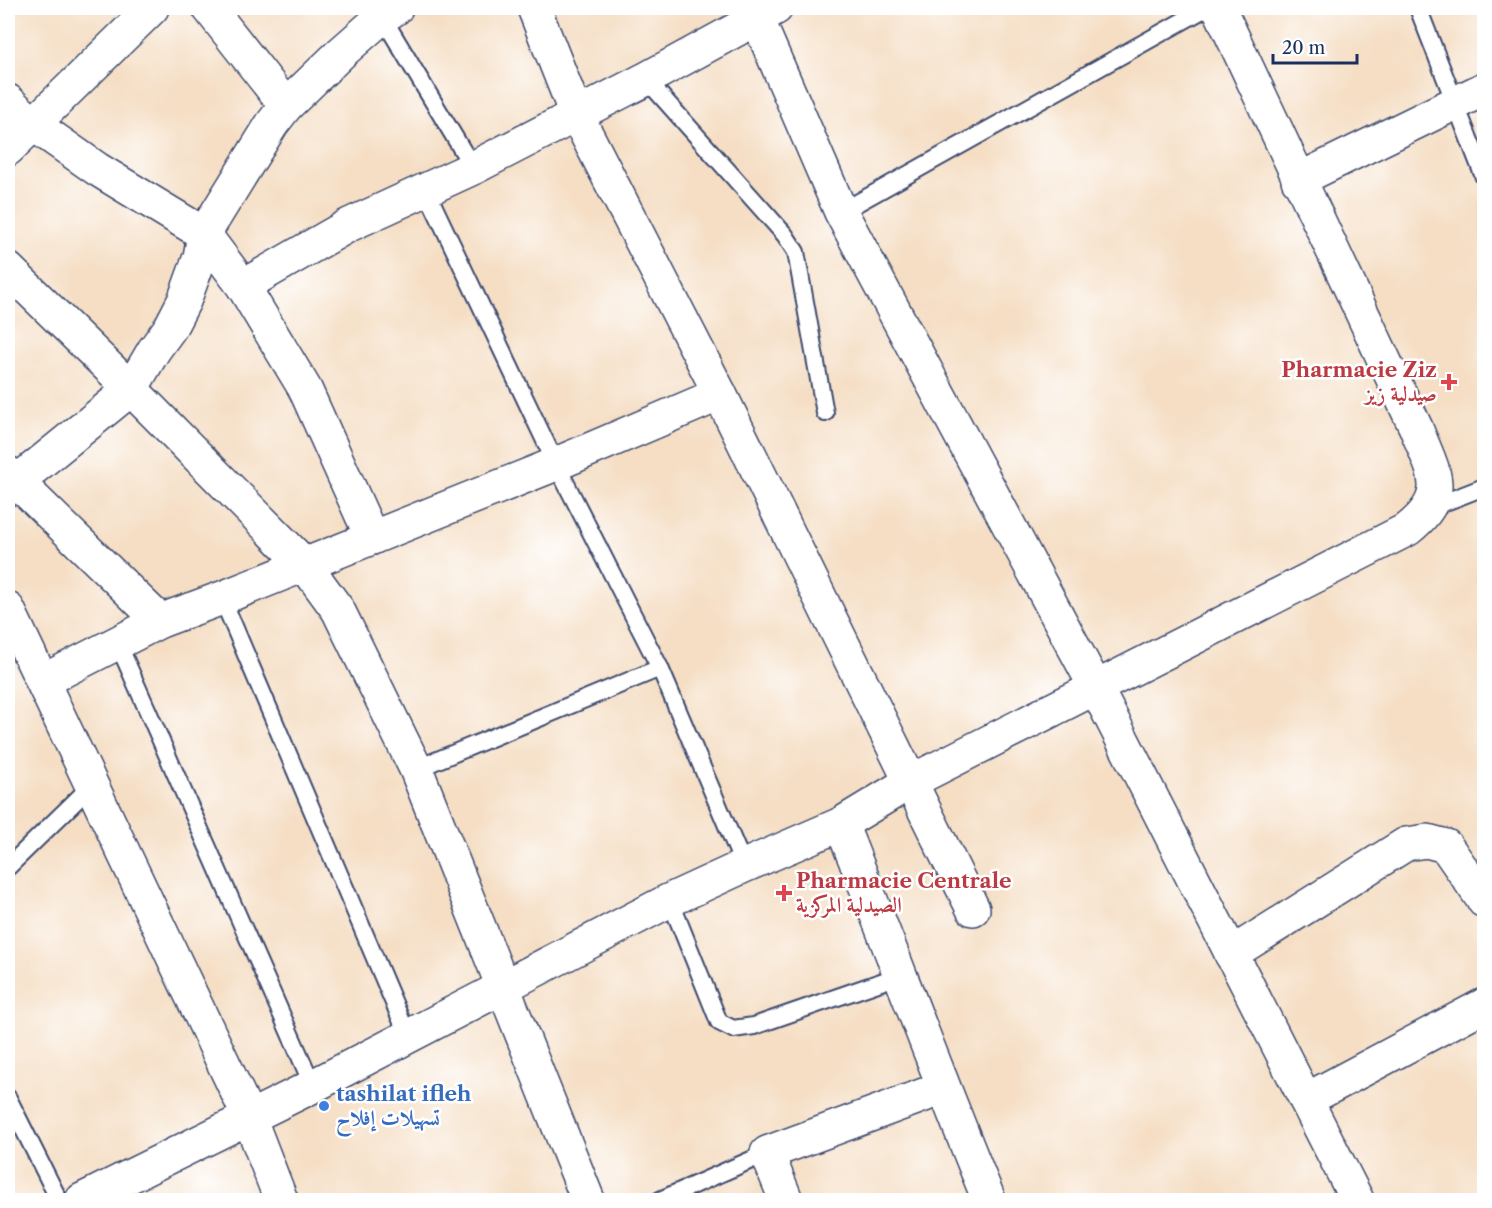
<svg xmlns="http://www.w3.org/2000/svg" width="1492" height="1208" viewBox="0 0 1492 1208" font-family="'Libre Caslon Text',Amiri,serif">
	<style>
		.lines { fill: none; stroke-linecap: round; stroke-linejoin: round }
		.lane-casing { stroke: #3c496d; stroke-width: 20 }
		.street-casing { stroke: #3c496d; stroke-width: 36 }
		.lane { stroke: #fff; stroke-width: 16 }
		.street { stroke: #fff; stroke-width: 33 }
		.health-dot { fill: #e0444e; stroke: #fff; stroke-width: 2 }
		.shop-dot { fill: #3f7fe0; stroke: #fff; stroke-width: 2 }
		.labels { text-anchor: middle; stroke-width: 5; stroke-linejoin: round; paint-order: stroke }
		.health-label { font-size: 21px; font-weight: bold; fill: #be3a42; stroke: #fff; text-anchor: end }
		.shop-label { font-size: 21px; font-weight: bold; fill: #366cbe; stroke: #fff; text-anchor: start }
	</style>
	<rect width="100%" height="100%" fill="#fff"/>
	<filter id="ink" filterUnits="userSpaceOnUse"><feTurbulence type="fractalNoise" baseFrequency=".0167" numOctaves="2"/><feDisplacementMap in="SourceGraphic" scale="12" xChannelSelector="R" yChannelSelector="G"/><feConvolveMatrix kernelMatrix="1 2 1 2 8 2 1 2 1" color-interpolation-filters="sRGB"/></filter>
	<filter id="wash" filterUnits="userSpaceOnUse"><feTurbulence type="fractalNoise" baseFrequency=".008" numOctaves="4" result="noise"/><feDisplacementMap in="SourceGraphic" scale="24" xChannelSelector="R" yChannelSelector="G"/><feGaussianBlur stdDeviation="1.35" result="paint"/><feColorMatrix in="noise" values="0 0 0 0 0 0 0 0 0 0 0 0 0 0 0 0 0 1.4 0 .05"/><feComposite in="paint" operator="in"/></filter>
	<g filter="url(#wash)">
		<rect width="100%" height="100%" fill="#f5dec4"/>
	</g>
	<g filter="url(#ink)">
		<g class="lines">
			<g class="lane-casing">
				<g id="lane">
					<polyline points="1418,8 1484,177"/>
					<polyline points="380,13 473,168"/>
					<polyline points="646,79 785,235 796,252 825,413"/>
					<polyline points="426,190 556,464 660,668 744,866"/>
					<polyline points="841,212 1206,8"/>
					<polyline points="1430,508 1484,487"/>
					<polyline points="222,598 408,1036"/>
					<polyline points="117,641 313,1086"/>
					<polyline points="416,769 660,668"/>
					<polyline points="8,867 90,787"/>
					<polyline points="670,900 719,1022 733,1029 754,1026 901,975"/>
					<polyline points="8,1098 59,1200"/>
					<polyline points="660,1200 767,1153"/>
				</g>
			</g>
			<g class="street-casing">
				<g id="street">
					<polyline points="209,8 286,106"/>
					<polyline points="534,8 576,114 720,394 973,909"/>
					<polyline points="757,18 841,212 1096,688 1357,1200"/>
					<polyline points="8,101 33,124 97,169 204,234 243,286 305,389 372,538"/>
					<polyline points="8,149 152,8"/>
					<polyline points="1298,180 1484,89"/>
					<polyline points="8,269 131,389 305,565 338,610 416,769 588,1200"/>
					<polyline points="243,286 349,225 473,168 646,79 776,8"/>
					<polyline points="8,473 160,621"/>
					<polyline points="8,489 131,389 154,350 170,328 184,301 200,257 204,234 272,124 286,106 341,53 382,17 396,8"/>
					<polyline points="8,609 249,1117 281,1200"/>
					<polyline points="43,681 160,621 222,598 556,464 720,394"/>
					<path d="M841,824c50,125 97,252 148,376"/>
					<polyline points="1231,954 1406,844 1427,841 1446,846 1484,901"/>
					<polyline points="1306,1100 1484,1005"/>
					<path d="M82,1200l231,-114 357,-186 74,-34 97,-42 69,-42 498,-253c44,-35 25,-57 8,-101l-197,-420"/>
					<polyline points="786,1200 767,1153 943,1088"/>
				</g>
			</g>
			<use href="#lane" class="lane"/>
			<use href="#street" class="street"/>
		</g>
	</g>
	<g class="health-dot">
		<path d="M1446 373h6v6h6v6h-6v6h-6v-6h-6v-6h6z"/>
		<path d="M781 884h6v6h6v6h-6v6h-6v-6h-6v-6h6z"/>
	</g>
	<circle class="shop-dot" cx="324" cy="1106" r="6"/>
	<g class="labels">
		<g class="health-label">
			<text x="1437" y="377">Pharmacie Ziz<tspan x="1437" dy="24">صيدلية زيز</tspan></text>
			<text x="796" y="888" text-anchor="start">Pharmacie Centrale<tspan x="796" dy="24">الصيدلية المركزية</tspan></text>
		</g>
		<g class="shop-label">
			<text x="336" y="1101">tashilat ifleh<tspan x="336" dy="24">تسهيلات إفلاح</tspan></text>
		</g>
	</g>
	<rect width="1492" height="1208" fill="none" stroke="#fff" stroke-width="30"/>
	<path d="M1273 54v9h84v-9" fill="none" stroke="#1b2f5e" stroke-width="3"/>
	<text x="1282" y="54" font-size="18" fill="#1b2f5e" stroke="#ffffff" stroke-width="4.5" paint-order="stroke">20 m</text>
</svg>
